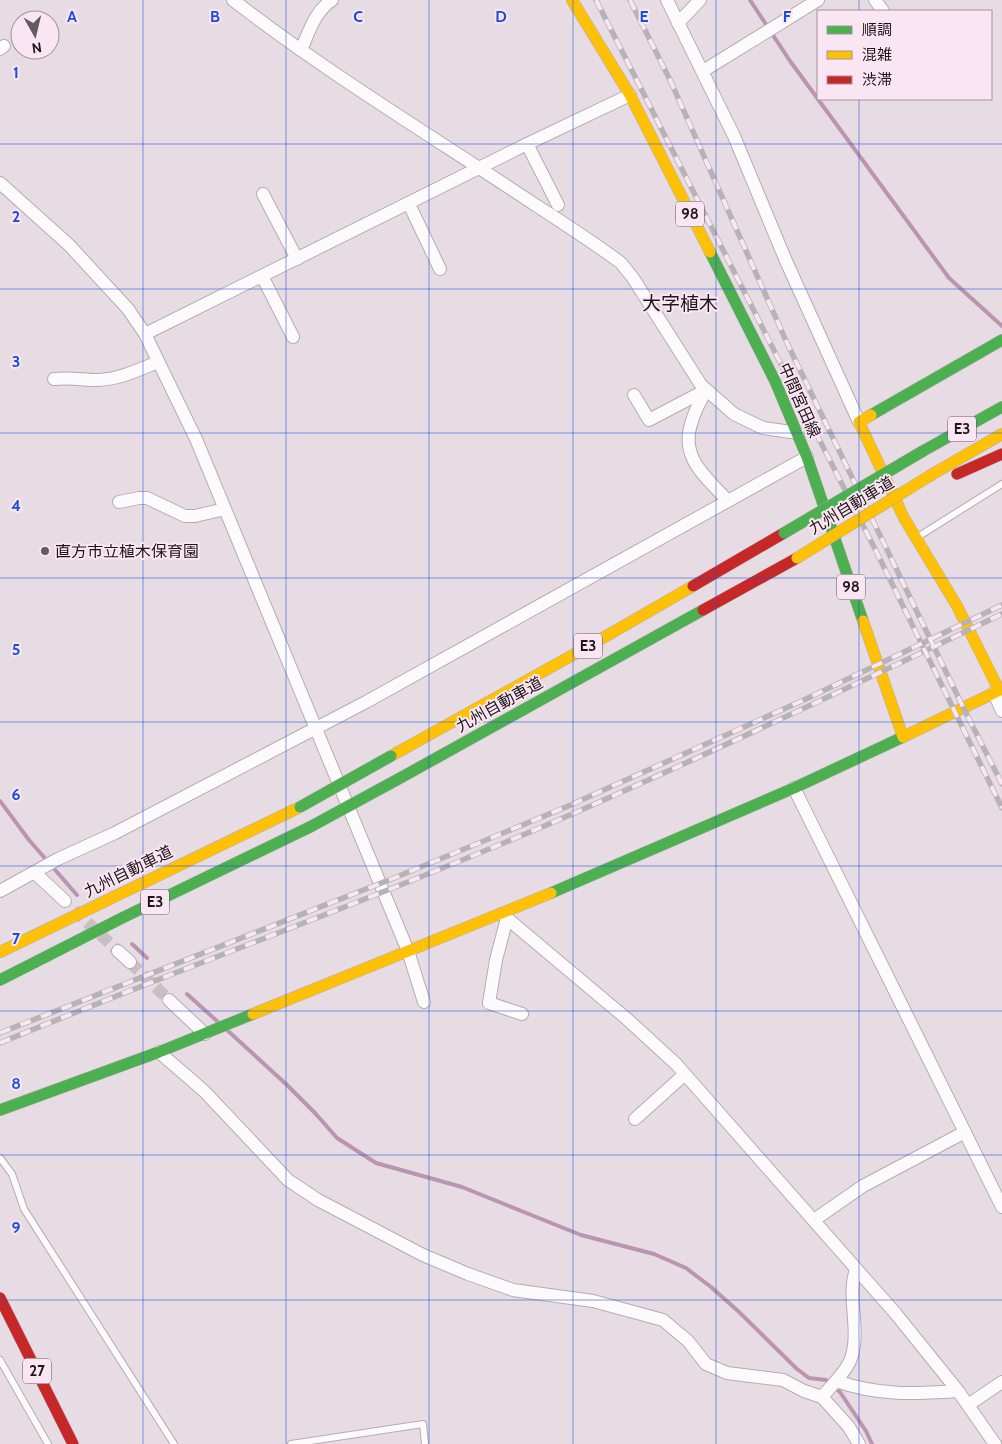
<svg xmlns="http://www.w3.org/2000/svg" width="1002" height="1444" viewBox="0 0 1002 1444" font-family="Cabin,'Noto Sans JP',sans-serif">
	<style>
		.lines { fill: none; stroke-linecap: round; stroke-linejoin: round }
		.stream { stroke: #bb95b0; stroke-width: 4 }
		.street-tunnel { stroke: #cabec6; stroke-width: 12; stroke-dasharray: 12 6; stroke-linecap: butt }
		.lane-casing { stroke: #b5acb2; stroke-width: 8 }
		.street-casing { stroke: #b5acb2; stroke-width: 14 }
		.fast-casing { stroke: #b5acb2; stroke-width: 12 }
		.slow-casing { stroke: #b5acb2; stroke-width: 12 }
		.jam-casing { stroke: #b5acb2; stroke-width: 12 }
		.lane { stroke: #fcfafb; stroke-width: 6 }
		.street { stroke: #fcfafb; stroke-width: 12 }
		.fast { stroke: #4caf50; stroke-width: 11 }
		.slow { stroke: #ffc107; stroke-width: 11 }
		.jam { stroke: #c62828; stroke-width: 11 }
		.rail-casing { stroke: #b7b3b5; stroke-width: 5.5 }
		.rail { stroke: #fae6f3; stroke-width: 4; stroke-dasharray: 11; stroke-linecap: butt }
		.fast-bridge-casing { stroke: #a0a7a0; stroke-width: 12; stroke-linecap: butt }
		.slow-bridge-casing { stroke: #a0a7a0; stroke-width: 12; stroke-linecap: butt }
		.fast-bridge { stroke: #4caf50; stroke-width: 11 }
		.slow-bridge { stroke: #ffc107; stroke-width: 11 }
		.grid { fill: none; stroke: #1d4ed8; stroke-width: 1; stroke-opacity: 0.55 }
		.poi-dot { fill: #645b61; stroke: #fae6f3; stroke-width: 2 }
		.labels { text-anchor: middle; stroke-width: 4; stroke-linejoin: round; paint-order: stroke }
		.shield { fill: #fae6f3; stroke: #5f545b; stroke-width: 1 }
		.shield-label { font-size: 15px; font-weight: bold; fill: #1d161a }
		.street-label { font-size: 16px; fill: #1d161a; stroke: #fae6f3 }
		.poi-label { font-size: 16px; fill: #1d161a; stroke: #fae6f3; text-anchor: start }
		.quarter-label { font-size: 19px; fill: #1d161a; stroke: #fae6f3 }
		.grid-label { font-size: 16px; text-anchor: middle; font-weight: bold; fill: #1d4ed8; stroke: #fae6f3; stroke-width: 4; stroke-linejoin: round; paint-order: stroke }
	</style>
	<rect width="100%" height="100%" fill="#e8dce4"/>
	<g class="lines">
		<g class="stream">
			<polyline points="750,0 790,61 949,278 1002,326"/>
			<polyline points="0,801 29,840 77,895"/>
			<polyline points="132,944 147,958"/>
			<polyline points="187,994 218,1022"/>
			<polyline points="227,1030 286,1084 315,1113 337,1138 376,1163 462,1187 581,1235 654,1254 686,1268 711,1287 738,1311 797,1369 809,1378 826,1380 840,1392 866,1431 872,1444"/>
		</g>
		<g class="street-tunnel">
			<polyline points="74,910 118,951"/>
			<polyline points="130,962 169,1000"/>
		</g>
		<g class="lane-casing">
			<g id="lane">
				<polyline points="916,538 1002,484"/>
				<polyline points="0,1158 12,1174 24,1209 174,1444"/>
				<polyline points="0,1360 48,1444"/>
				<polyline points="291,1444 423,1424 425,1444"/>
			</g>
		</g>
		<g class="street-casing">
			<g id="street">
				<path d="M233,0c96,74 200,137 301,204 29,19 59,38 87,59l12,15 68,107 33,29 29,14 35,5"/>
				<polyline points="667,0 734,136 786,261 859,422"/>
				<polyline points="875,0 883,11"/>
				<polyline points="678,23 700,0"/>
				<polyline points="0,49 4,46"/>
				<path d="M301,50c8,-18 14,-39 31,-50"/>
				<polyline points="703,71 818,0"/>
				<polyline points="527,144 558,205"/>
				<polyline points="0,183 69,245 128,309 145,334 196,439 408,951 424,1002"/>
				<polyline points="263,194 297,259"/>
				<polyline points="409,204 440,269"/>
				<polyline points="262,276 293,337"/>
				<polyline points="145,334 527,144 630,95"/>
				<path d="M54,379c15,-2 29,1 44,1 22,-1 40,-10 60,-18"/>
				<path d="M706,390c-5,10 -11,20 -14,31 -13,36 13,55 35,79"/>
				<polyline points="634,395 649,420 706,390"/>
				<polyline points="119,502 139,498 147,498 185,516 195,516 225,509"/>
				<polyline points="994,693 1002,711"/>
				<polyline points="794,788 1002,1207"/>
				<polyline points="35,873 65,901"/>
				<polyline points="0,891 58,859 115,833 366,702 807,457"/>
				<polyline points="502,914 627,1019 676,1064 896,1314 958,1391 995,1444"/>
				<polyline points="507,918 496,960 489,1003 522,1014"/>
				<polyline points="118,951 130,962"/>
				<polyline points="169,1000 205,1034"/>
				<path d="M159,1052l45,39 84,89 30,20 105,55 45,19 45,16 80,11 70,19 25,21 18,23 21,9 56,7 21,11 18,6 14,-16c44,15 77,13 122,10"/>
				<polyline points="635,1119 685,1074"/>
				<polyline points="814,1220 863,1186 965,1132"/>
				<path d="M836,1381c5,-6 11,-13 14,-20 12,-29 -4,-63 6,-92"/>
				<polyline points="822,1397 849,1427 859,1444"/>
				<polyline points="968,1405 1002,1382"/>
			</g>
		</g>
		<g class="fast-casing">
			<g id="fast">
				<polyline points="710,252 775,381 807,457 863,621"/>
				<polyline points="871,415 1002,340"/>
				<polyline points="923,451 1002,407"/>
				<polyline points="402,777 703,610"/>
				<polyline points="551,893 794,788 903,737"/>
				<polyline points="0,980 122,918 310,827"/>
				<polyline points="0,1110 159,1052 253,1014"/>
			</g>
		</g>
		<g class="slow-casing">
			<g id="slow">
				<polyline points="572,0 630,95 710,252"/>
				<polyline points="871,415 859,422 904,518 957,606 999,690"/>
				<polyline points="931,475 1002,434"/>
				<polyline points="863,621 903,737 1002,689"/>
				<polyline points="391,756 589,646 693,586"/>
				<polyline points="0,952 300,807"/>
				<polyline points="253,1014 551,893"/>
			</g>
		</g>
		<g class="jam-casing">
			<g id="jam">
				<polyline points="957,474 1002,454"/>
				<polyline points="693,586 784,533"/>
				<polyline points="703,610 797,558"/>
				<polyline points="0,1298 73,1444"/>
			</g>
		</g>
		<use href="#lane" class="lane"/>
		<use href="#street" class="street"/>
		<use href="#fast" class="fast"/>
		<use href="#slow" class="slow"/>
		<use href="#jam" class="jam"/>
		<g class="rail-casing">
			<g id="rail">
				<polyline points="596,0 878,555 1002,808"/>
				<polyline points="630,0 671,82 787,343 964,709 1002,784"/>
				<polyline points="0,1033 394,878 566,807 806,699 1002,605"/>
				<path d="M0,1043c189,-78 382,-147 570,-228 145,-64 289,-132 432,-201"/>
			</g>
		</g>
		<use href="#rail" class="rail"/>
		<g class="fast-bridge-casing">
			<g id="fast-bridge">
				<polyline points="784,533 923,451"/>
				<polyline points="300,807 391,756"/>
				<polyline points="310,827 402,777"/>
			</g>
		</g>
		<g class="slow-bridge-casing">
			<polyline id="slow-bridge" points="797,558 931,475"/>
		</g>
		<use href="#fast-bridge" class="fast-bridge"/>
		<use href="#slow-bridge" class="slow-bridge"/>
	</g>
	<path class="grid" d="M143,0v1444M286,0v1444M429,0v1444M573,0v1444M716,0v1444M859,0v11M859,99v1345M0,144h1002M0,289h1002M0,433h1002M0,578h1002M0,722h1002M0,866h1002M0,1011h1002M0,1155h1002M0,1300h1002"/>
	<circle class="poi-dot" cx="45" cy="551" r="5"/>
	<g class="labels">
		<g class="shield">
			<rect x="676" y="201.5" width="28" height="25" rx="4"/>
			<rect x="948" y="416.5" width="28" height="25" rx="4"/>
			<rect x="837" y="574.5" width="28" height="25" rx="4"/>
			<rect x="574" y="633.5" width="28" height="25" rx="4"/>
			<rect x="141" y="889.5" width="28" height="25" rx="4"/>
			<rect x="23" y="1358.5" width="28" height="25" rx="4"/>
		</g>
		<g class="shield-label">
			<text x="690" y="219">98</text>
			<text x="962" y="434">E3</text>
			<text x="851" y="592">98</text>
			<text x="588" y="651">E3</text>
			<text x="155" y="907">E3</text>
			<text x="37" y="1376">27</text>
		</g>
		<g class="street-label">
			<text transform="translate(800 400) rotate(66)" y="6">中間宮田線</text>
			<text transform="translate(851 505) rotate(-31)" y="6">九州自動車道</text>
			<text transform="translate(499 704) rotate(-29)" y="6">九州自動車道</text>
			<text transform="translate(128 871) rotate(-26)" y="6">九州自動車道</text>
		</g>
		<g class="poi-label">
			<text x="55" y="557">直方市立植木保育園</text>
		</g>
		<g class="quarter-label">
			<text x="680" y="310">大字植木</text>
		</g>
	</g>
	<g class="grid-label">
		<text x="72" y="22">A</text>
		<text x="215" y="22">B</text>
		<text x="358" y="22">C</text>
		<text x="501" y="22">D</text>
		<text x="644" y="22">E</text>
		<text x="787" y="22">F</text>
		<text x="16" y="78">1</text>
		<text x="16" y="222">2</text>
		<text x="16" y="367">3</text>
		<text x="16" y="511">4</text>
		<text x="16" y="655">5</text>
		<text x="16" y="800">6</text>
		<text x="16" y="944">7</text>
		<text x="16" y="1089">8</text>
		<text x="16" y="1233">9</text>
	</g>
	<rect x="817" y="10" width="175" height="90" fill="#fae6f3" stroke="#a2939c"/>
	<rect x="827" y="26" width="25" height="8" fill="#4caf50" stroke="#a2939c"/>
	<text x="862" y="35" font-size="15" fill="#1d161a">順調</text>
	<rect x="827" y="51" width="25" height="8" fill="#ffc107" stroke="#a2939c"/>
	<text x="862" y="60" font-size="15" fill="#1d161a">混雑</text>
	<rect x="827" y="76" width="25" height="8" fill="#c62828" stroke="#a2939c"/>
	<text x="862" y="85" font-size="15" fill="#1d161a">渋滞</text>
	<g transform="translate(35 35) rotate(172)"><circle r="24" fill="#fae6f3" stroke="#a2939c"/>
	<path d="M0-4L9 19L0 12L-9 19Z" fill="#645b61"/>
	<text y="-8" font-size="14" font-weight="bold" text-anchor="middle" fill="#1d161a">N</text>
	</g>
</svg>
